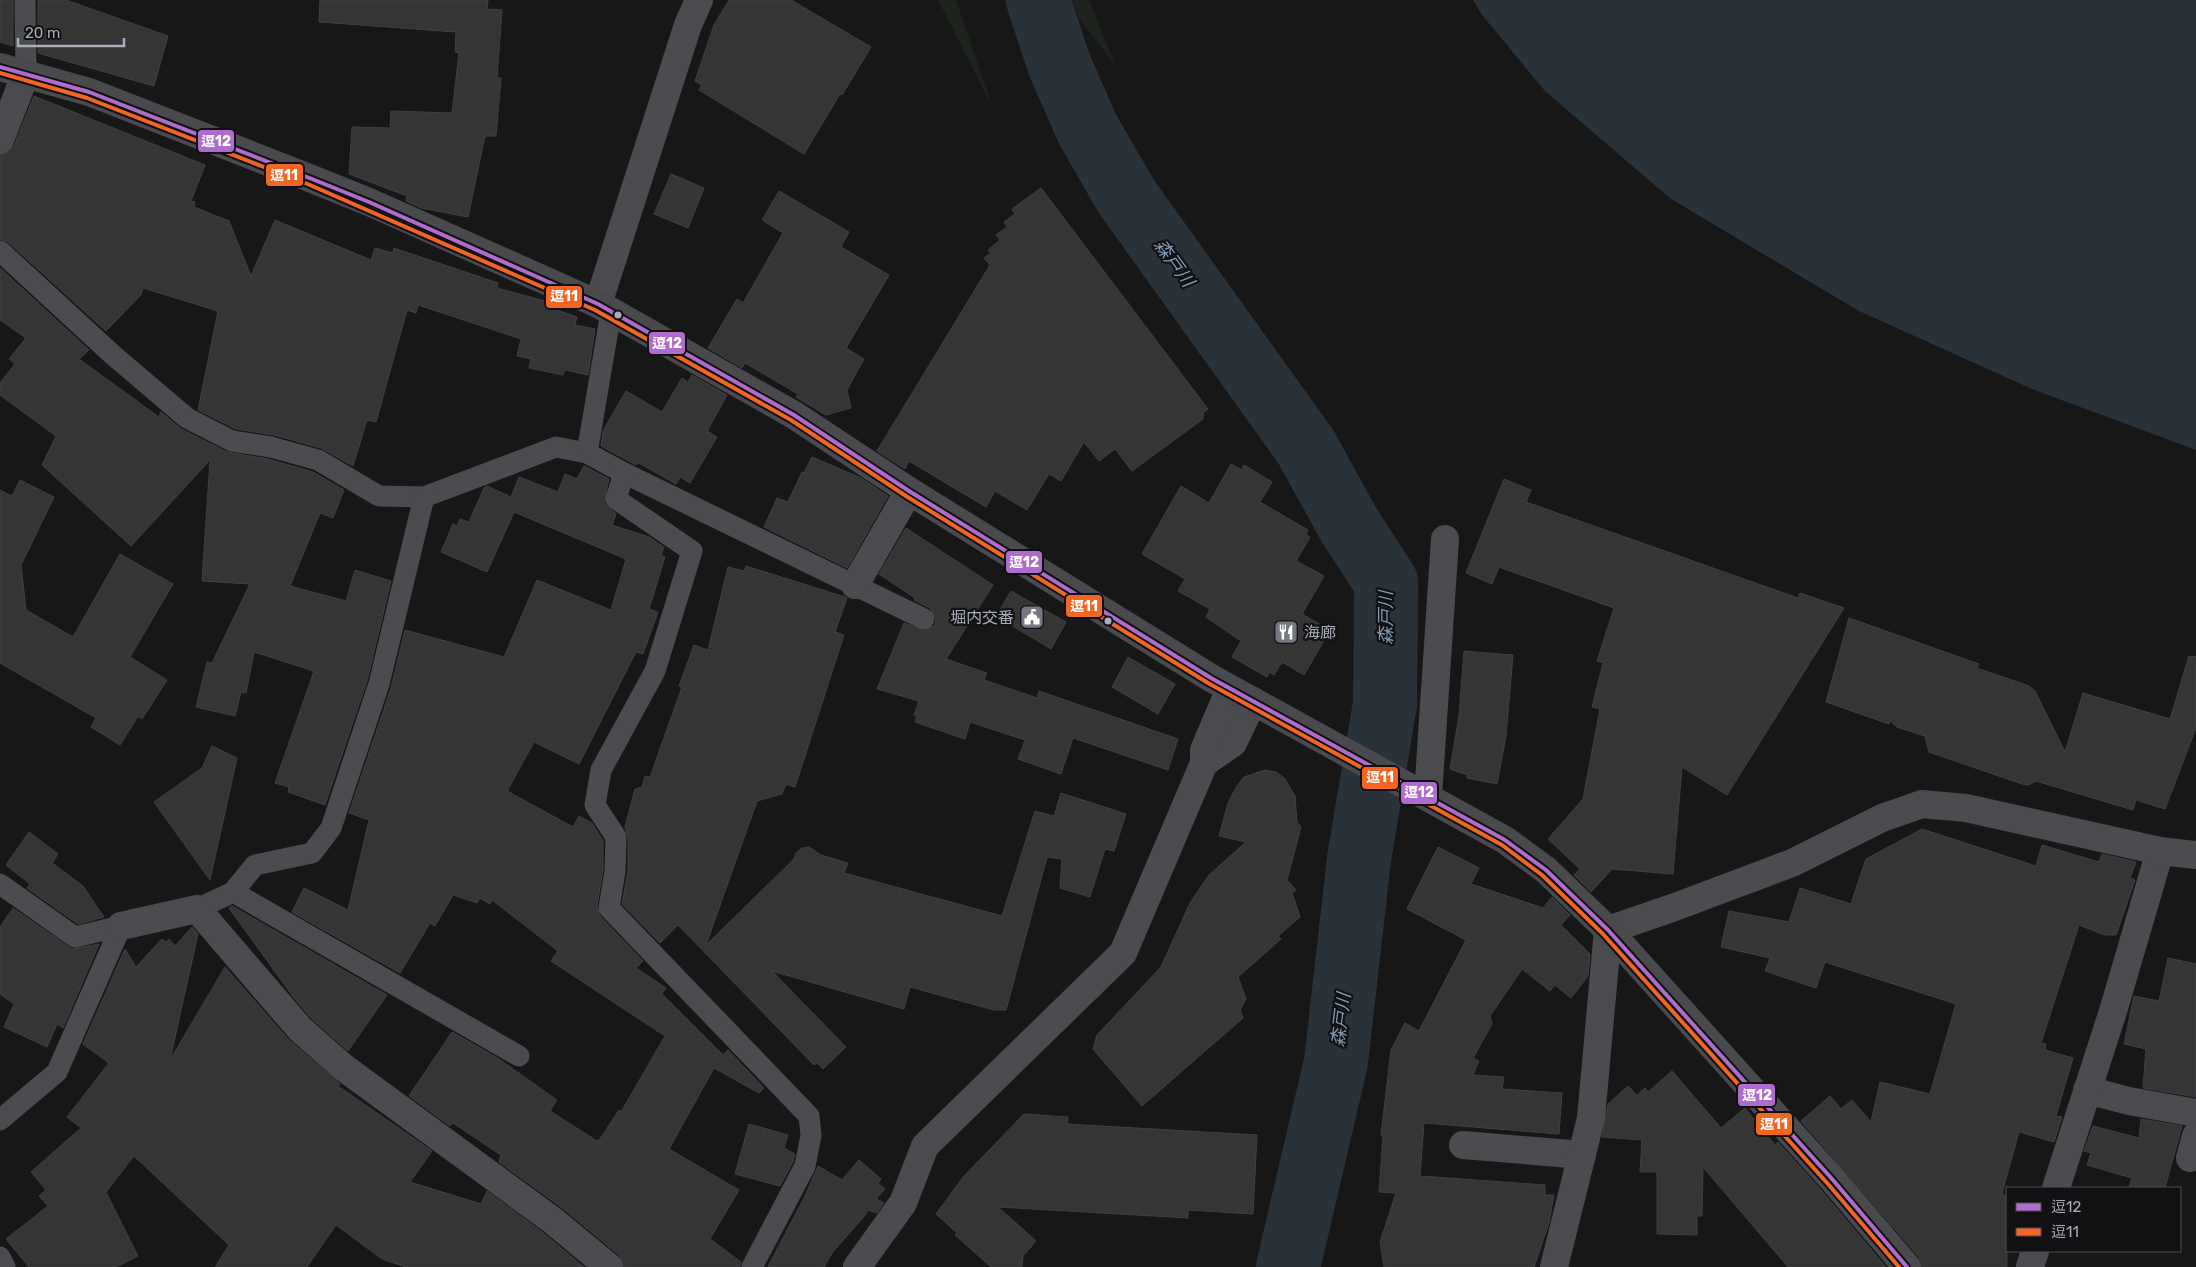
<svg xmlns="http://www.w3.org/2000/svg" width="2196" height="1267" viewBox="0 0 2196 1267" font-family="Rubik,'Noto Sans JP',sans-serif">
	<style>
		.green { fill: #1d241e }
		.water { fill: #2a3239 }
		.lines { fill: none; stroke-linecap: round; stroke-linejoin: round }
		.river { stroke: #2a3239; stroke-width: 64 }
		.building { fill: #353536; stroke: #3f4043 }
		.service { stroke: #4b4c50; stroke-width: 21 }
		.minor { stroke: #4b4c50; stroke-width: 28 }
		.secondary { stroke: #4a4a4e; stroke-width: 28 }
		.bus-1-casing { stroke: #111113; stroke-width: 8 }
		.bus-2-casing { stroke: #111113; stroke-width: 8 }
		.bus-1 { stroke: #b06ccc; stroke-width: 4 }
		.bus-2 { stroke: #f26522; stroke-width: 4 }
		.bus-dot { fill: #a8adb8; stroke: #111113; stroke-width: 2 }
		.labels { text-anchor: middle; stroke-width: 4.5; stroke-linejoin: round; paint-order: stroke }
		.poi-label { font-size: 16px; fill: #a8adb8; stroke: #111113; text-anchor: end }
		.water-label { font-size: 18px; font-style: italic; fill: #7f9bb3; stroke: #111113 }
		.line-badge { stroke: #111113; stroke-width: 2 }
		.badge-label { font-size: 14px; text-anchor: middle; font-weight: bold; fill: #fff }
	</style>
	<rect width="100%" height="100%" fill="#171717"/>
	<g class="green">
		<polygon points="938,0 956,0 992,106"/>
		<polygon points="1072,0 1089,0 1115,65 1078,17"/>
	</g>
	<polygon class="water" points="1473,0 2196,0 2196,450 2032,389 1859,311 1671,199 1545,91 1482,15"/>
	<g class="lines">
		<polyline class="river" points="1038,0 1059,64 1087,128 1126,196 1306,447 1349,525 1386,582 1385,704 1359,859 1336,1062 1288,1267"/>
	</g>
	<g class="building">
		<polygon points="0,0 13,0 13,46 0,42"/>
		<polygon points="38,0 66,0 168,36 154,86 38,53"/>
		<polygon points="320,0 488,0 487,9 502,10 497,78 501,78 496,136 485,136 468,217 421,208 406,201 407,196 349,174 352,127 390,128 391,111 452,113 459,53 455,52 456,32 319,22"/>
		<polygon points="729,0 791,0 871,47 842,95 840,94 804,154 699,90 702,85 695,81 714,25"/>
		<polygon points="34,96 205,165 191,201 195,202 194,207 229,221 251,276 275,220 371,260 375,248 393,253 394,248 498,283 497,288 556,304 554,309 577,317 575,325 595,329 588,375 565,370 563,375 529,368 531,359 517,356 521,339 418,305 416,313 407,310 376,422 367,420 353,466 321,448 274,435 236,429 198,410 218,311 143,288 141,295 106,331 8,242 0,239 0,155 9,152 14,146"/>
		<polygon points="671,174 704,188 688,228 654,214"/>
		<polygon points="1041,188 1208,409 1203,413 1203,419 1132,471 1115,449 1099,461 1084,442 1061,481 1049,474 1027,510 995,491 986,507 909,461 905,469 877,451 990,265 984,258 991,253 988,250 1000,240 996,235 1007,227 1004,222 1015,214 1012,209"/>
		<polygon points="779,191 849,232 841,247 889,275 846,348 864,359 847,390 851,408 826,415 796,397 798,394 745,363 742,368 708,348 737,299 743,303 783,233 762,220"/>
		<polygon points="0,268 89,350 79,359 159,417 161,412 181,429 227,452 268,459 313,472 344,490 333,518 320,513 290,586 346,601 355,570 391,581 367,681 325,805 288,792 289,787 275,783 314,671 254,652 246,693 241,692 235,716 196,707 207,662 212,663 250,584 202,581 210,460 131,546 42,465 56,436 0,395 0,383 15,364 9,359 26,338 0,320"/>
		<polygon points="692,375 727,395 707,431 717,437 690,483 680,477 676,484 637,462 636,465 601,446 603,431 626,391 662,412 682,378 688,382"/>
		<polygon points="812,457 861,478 888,496 847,568 764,527 777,498 788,502 802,472 804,473"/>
		<polygon points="1231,464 1242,470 1244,465 1272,482 1260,502 1308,530 1306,534 1310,537 1296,561 1324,576 1302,614 1330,630 1304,675 1282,662 1274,675 1269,672 1267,677 1232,657 1241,641 1206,617 1210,609 1178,591 1185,579 1142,554 1181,486 1209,503"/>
		<polygon points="584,466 609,479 604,503 616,514 612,525 649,537 664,547 661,555 665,557 649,609 658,612 643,654 636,652 579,764 534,742 507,791 573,827 579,816 592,823 603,841 603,870 597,906 600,916 643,961 636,968 666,988 662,994 723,1055 728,1050 764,1088 759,1093 714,1068 669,1149 739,1190 710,1239 741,1262 740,1267 624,1267 619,1255 561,1207 499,1162 501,1155 453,1123 450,1126 409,1096 452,1032 496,1057 557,1100 550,1111 597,1141 600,1139 619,1110 621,1112 665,1036 551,961 558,951 492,900 490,904 480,898 477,903 453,895 435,926 430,923 400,973 292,912 304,888 348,910 369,820 349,813 391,688 405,630 504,657 537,580 611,610 626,559 514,512 487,572 441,552 453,524 457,526 460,519 469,522 484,488 487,486 511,497 519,477 558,492 565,474 577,479"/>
		<polygon points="1504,479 1531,490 1526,502 1798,598 1800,593 1844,608 1727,795 1682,767 1673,874 1612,869 1591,892 1574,875 1580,869 1548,839 1583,799 1600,709 1592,707 1603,663 1597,661 1614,608 1499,567 1492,584 1466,573"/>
		<polygon points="20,480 54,497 21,565 26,610 73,637 120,554 173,584 130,657 167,680 142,719 138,716 120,745 91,727 96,718 0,663 0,490 12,496"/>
		<polygon points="906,528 993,585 946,659 987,673 984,680 1037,698 1039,691 1178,739 1168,770 1073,738 1061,774 1018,759 1025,740 970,722 965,739 915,722 917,715 914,715 919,701 877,689 904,623 925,631 935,625 936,619 930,608 914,600 915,598 879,574"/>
		<polygon points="746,566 845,597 847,598 835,632 844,635 795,787 786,784 782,794 757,801 706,945 794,859 796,853 802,848 809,847 821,855 848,863 844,873 1002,916 1035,811 1054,816 1061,793 1126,814 1114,851 1105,849 1090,897 1060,888 1062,859 1047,857 1006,1010 994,1010 910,987 904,1009 772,971 846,1047 823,1069 817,1063 814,1065 678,925 660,943 622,904 628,871 628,837 625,827 635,789 642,787 645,776 650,777 682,687 679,686 694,645 708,650 728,567 744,571"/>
		<polygon points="1011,591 1066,622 1051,649 996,616"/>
		<polygon points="1849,618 1979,664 1977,668 2029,686 2035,691 2065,752 2083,693 2170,719 2189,656 2196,657 2196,728 2165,809 2136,800 2133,810 2036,781 2028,785 2022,784 1929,752 1925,736 1897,727 1890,721 1889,724 1826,702"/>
		<polygon points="1464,651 1513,655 1506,736 1497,784 1467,778 1467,775 1450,769 1459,716"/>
		<polygon points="1128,657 1175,684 1158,714 1112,687"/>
		<polygon points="212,746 237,758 210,880 154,802 202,768"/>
		<polygon points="1265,770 1276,772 1285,779 1295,796 1297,822 1301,827 1287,880 1296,890 1292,893 1300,917 1278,936 1281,939 1238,977 1246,999 1240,1010 1243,1018 1142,1106 1093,1049 1097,1035 1161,967 1190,903 1209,875 1246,842 1219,836 1228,803 1237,786 1244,777"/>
		<polygon points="1922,829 2036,866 2042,845 2099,862 2102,854 2136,862 2130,878 2135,880 2116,935 2105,935 2079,925 2041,1043 2046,1044 2045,1050 2073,1058 2056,1116 2062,1117 2054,1142 2019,1132 2002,1193 2007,1198 2007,1267 1922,1267 1919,1257 1801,1121 1830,1096 1841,1109 1852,1100 1871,1122 1880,1082 1930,1094 1956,1004 1825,962 1816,988 1765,971 1770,958 1721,947 1729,911 1789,922 1800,888 1851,904 1866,859"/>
		<polygon points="29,832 58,854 52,863 83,886 104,917 78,924 27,888 30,884 6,865"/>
		<polygon points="1438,847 1479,868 1471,884 1543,908 1552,897 1570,915 1561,925 1590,954 1588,976 1571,998 1555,985 1550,991 1522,969 1490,1016 1492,1024 1473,1058 1479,1061 1473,1075 1504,1077 1502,1089 1562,1093 1559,1134 1424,1123 1420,1176 1545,1185 1545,1195 1554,1195 1549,1223 1534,1267 1384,1267 1380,1242 1396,1193 1379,1192 1383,1136 1381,1135 1391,1050 1405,1023 1419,1031 1466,940 1407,909"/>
		<polygon points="232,906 387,995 348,1051 311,1018 294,998 229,908"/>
		<polygon points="13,908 72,949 99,944 63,1028 57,1024 47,1047 4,1027 14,1004 0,994 0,927"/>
		<polygon points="192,927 198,934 170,1060 225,967 288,1039 340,1084 338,1086 432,1151 410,1182 481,1204 487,1191 542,1232 584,1267 406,1267 382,1259 336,1225 307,1267 215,1267 229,1245 134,1156 106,1192 138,1256 116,1267 29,1267 6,1239 48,1206 39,1196 46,1190 31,1172 81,1128 67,1117 109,1063 83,1044 125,949 136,967 162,939 166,942 169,939 175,946"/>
		<polygon points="2168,958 2196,964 2196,1097 2143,1088 2146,1049 2124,1044 2134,996 2159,1001"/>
		<polygon points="1672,1071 1721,1128 1745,1108 1775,1145 1778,1142 1821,1190 1886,1267 1788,1267 1703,1167 1702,1216 1697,1216 1697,1235 1657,1234 1657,1172 1640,1172 1642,1140 1602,1137 1608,1104 1628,1086 1637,1095 1645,1088 1648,1092"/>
		<polygon points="1024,1114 1068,1117 1067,1124 1257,1135 1253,1214 1188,1210 1188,1218 998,1207 1036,1241 1023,1256 1022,1267 991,1267 955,1235 957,1233 936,1214 964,1176"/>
		<polygon points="2141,1119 2182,1126 2165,1188 2129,1188 2132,1178 2087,1165 2091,1153 2084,1151 2093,1126 2139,1138"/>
		<polygon points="749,1124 788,1135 784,1148 795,1154 793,1162 780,1186 735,1174"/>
		<polygon points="859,1160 881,1179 878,1183 885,1189 876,1199 884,1203 877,1213 866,1210 867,1213 832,1253 824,1267 768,1267 806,1194 818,1166 842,1180"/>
	</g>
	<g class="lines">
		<g class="service">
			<polyline points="25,0 26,73"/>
			<polyline points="0,251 113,355 187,418 232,441 271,447 318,460 379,496 424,497 556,447 587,453 624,473 924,619"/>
			<polyline points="587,453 611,312"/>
			<polyline points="624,473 616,499 692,551 655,671 601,770 595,805 616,837 615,871 609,908 809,1116 811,1135 805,1166 752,1267"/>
			<polyline points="0,884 75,937 121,926"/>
			<polyline points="233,892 519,1056"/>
			<polyline points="197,909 233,892 255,865 312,853 331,828 379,684 424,497"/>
			<polyline points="0,1120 57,1072 121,926"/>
			<polyline points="0,1257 5,1267"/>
		</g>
		<g class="minor">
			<polyline points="0,140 26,73"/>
			<polyline points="598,304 688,25 699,0"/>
			<polyline points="855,585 909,491"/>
			<polyline points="1204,763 1233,743 1253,701"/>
			<polyline points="1428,796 1445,539"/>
			<polyline points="121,926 197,909 300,1029 343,1067 552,1220 609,1267"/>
			<polyline points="2087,1090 2129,1101 2196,1113"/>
			<polyline points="1463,1145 1582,1155"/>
			<polyline points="2190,1158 2196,1136"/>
			<polyline points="2056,1188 2114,1008 2160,851"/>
			<polyline points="857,1267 903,1203 925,1146 1123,953 1204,763 1204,750 1230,689"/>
			<polyline points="1554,1267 1591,1118 1608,930 1675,907 1792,863 1882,818 1922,804 1966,808 2160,851 2196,855"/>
			<polyline points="2030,1267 2035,1251"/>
		</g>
		<polyline class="secondary" points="0,67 89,92 312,179 369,202 598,304 794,415 909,491 1211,678 1505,840 1546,870 1608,930 1833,1180 1907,1267"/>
		<g class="bus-1-casing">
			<polyline id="bus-1" points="0,67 89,92 312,179 369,202 598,304 794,415 909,491 1211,678 1505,840 1546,870 1608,930 1833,1180 1907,1267"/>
		</g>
		<g class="bus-2-casing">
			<polyline id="bus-2" points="0,73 87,98 310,185 595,310 791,420 906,496 1208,683 1502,845 1542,875 1603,934 1828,1184 1899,1267"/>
		</g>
		<use href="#bus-1" class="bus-1"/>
		<use href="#bus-2" class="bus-2"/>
	</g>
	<defs>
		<g id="civic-square" transform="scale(1.25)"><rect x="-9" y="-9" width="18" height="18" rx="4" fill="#757880" stroke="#111113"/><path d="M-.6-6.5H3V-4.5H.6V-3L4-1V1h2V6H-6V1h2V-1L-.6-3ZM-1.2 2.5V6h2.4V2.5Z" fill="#fff"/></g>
		<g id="restaurant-square" transform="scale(1.25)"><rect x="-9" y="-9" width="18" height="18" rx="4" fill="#757880" stroke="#111113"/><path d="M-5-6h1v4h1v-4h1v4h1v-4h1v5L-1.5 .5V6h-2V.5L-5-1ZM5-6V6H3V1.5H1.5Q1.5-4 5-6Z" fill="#fff"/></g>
	</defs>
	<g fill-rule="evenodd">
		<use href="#civic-square" x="1032" y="617"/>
		<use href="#restaurant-square" x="1286" y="632"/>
	</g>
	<g class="bus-dot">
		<circle cx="618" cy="315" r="4.5"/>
		<circle cx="1108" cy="621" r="4.5"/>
	</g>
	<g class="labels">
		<g class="poi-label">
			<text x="1014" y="623">堀内交番</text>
			<text x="1304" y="638" text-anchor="start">海廊</text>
		</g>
		<g class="water-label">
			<text transform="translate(1174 263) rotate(54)" y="6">森戸川</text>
			<text transform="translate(1386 618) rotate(-90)" y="6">森戸川</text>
			<text transform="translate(1341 1020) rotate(-83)" y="6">森戸川</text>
		</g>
	</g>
	<g class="line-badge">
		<rect x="197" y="129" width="38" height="24" rx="5" fill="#b06ccc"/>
		<rect x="265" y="163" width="39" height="24" rx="5" fill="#f26522"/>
		<rect x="545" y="285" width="38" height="24" rx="5" fill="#f26522"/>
		<rect x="648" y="331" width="38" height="24" rx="5" fill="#b06ccc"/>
		<rect x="1005" y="550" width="38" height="24" rx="5" fill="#b06ccc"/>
		<rect x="1065" y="594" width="38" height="24" rx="5" fill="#f26522"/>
		<rect x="1361" y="766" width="38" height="24" rx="5" fill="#f26522"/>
		<rect x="1400" y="781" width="38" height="24" rx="5" fill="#b06ccc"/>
		<rect x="1737" y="1083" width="39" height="24" rx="5" fill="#b06ccc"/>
		<rect x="1755" y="1112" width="38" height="24" rx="5" fill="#f26522"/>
	</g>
	<g class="badge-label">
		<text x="216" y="146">逗12</text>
		<text x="284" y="180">逗11</text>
		<text x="564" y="301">逗11</text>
		<text x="667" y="348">逗12</text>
		<text x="1024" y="567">逗12</text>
		<text x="1084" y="611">逗11</text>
		<text x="1380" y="782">逗11</text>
		<text x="1419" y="797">逗12</text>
		<text x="1757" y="1100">逗12</text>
		<text x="1774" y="1129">逗11</text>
	</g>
	<rect x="2006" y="1187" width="175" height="65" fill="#111113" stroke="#4d4f55"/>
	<rect x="2016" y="1203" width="25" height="8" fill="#b06ccc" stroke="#4d4f55"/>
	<text x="2051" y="1212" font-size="15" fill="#a8adb8">逗12</text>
	<rect x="2016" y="1228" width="25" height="8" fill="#f26522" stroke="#4d4f55"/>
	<text x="2051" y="1237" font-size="15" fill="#a8adb8">逗11</text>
	<path d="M18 38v8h106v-8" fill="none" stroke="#a8adb8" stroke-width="2.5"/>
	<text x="25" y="38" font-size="15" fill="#a8adb8" stroke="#111113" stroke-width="4" paint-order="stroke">20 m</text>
</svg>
